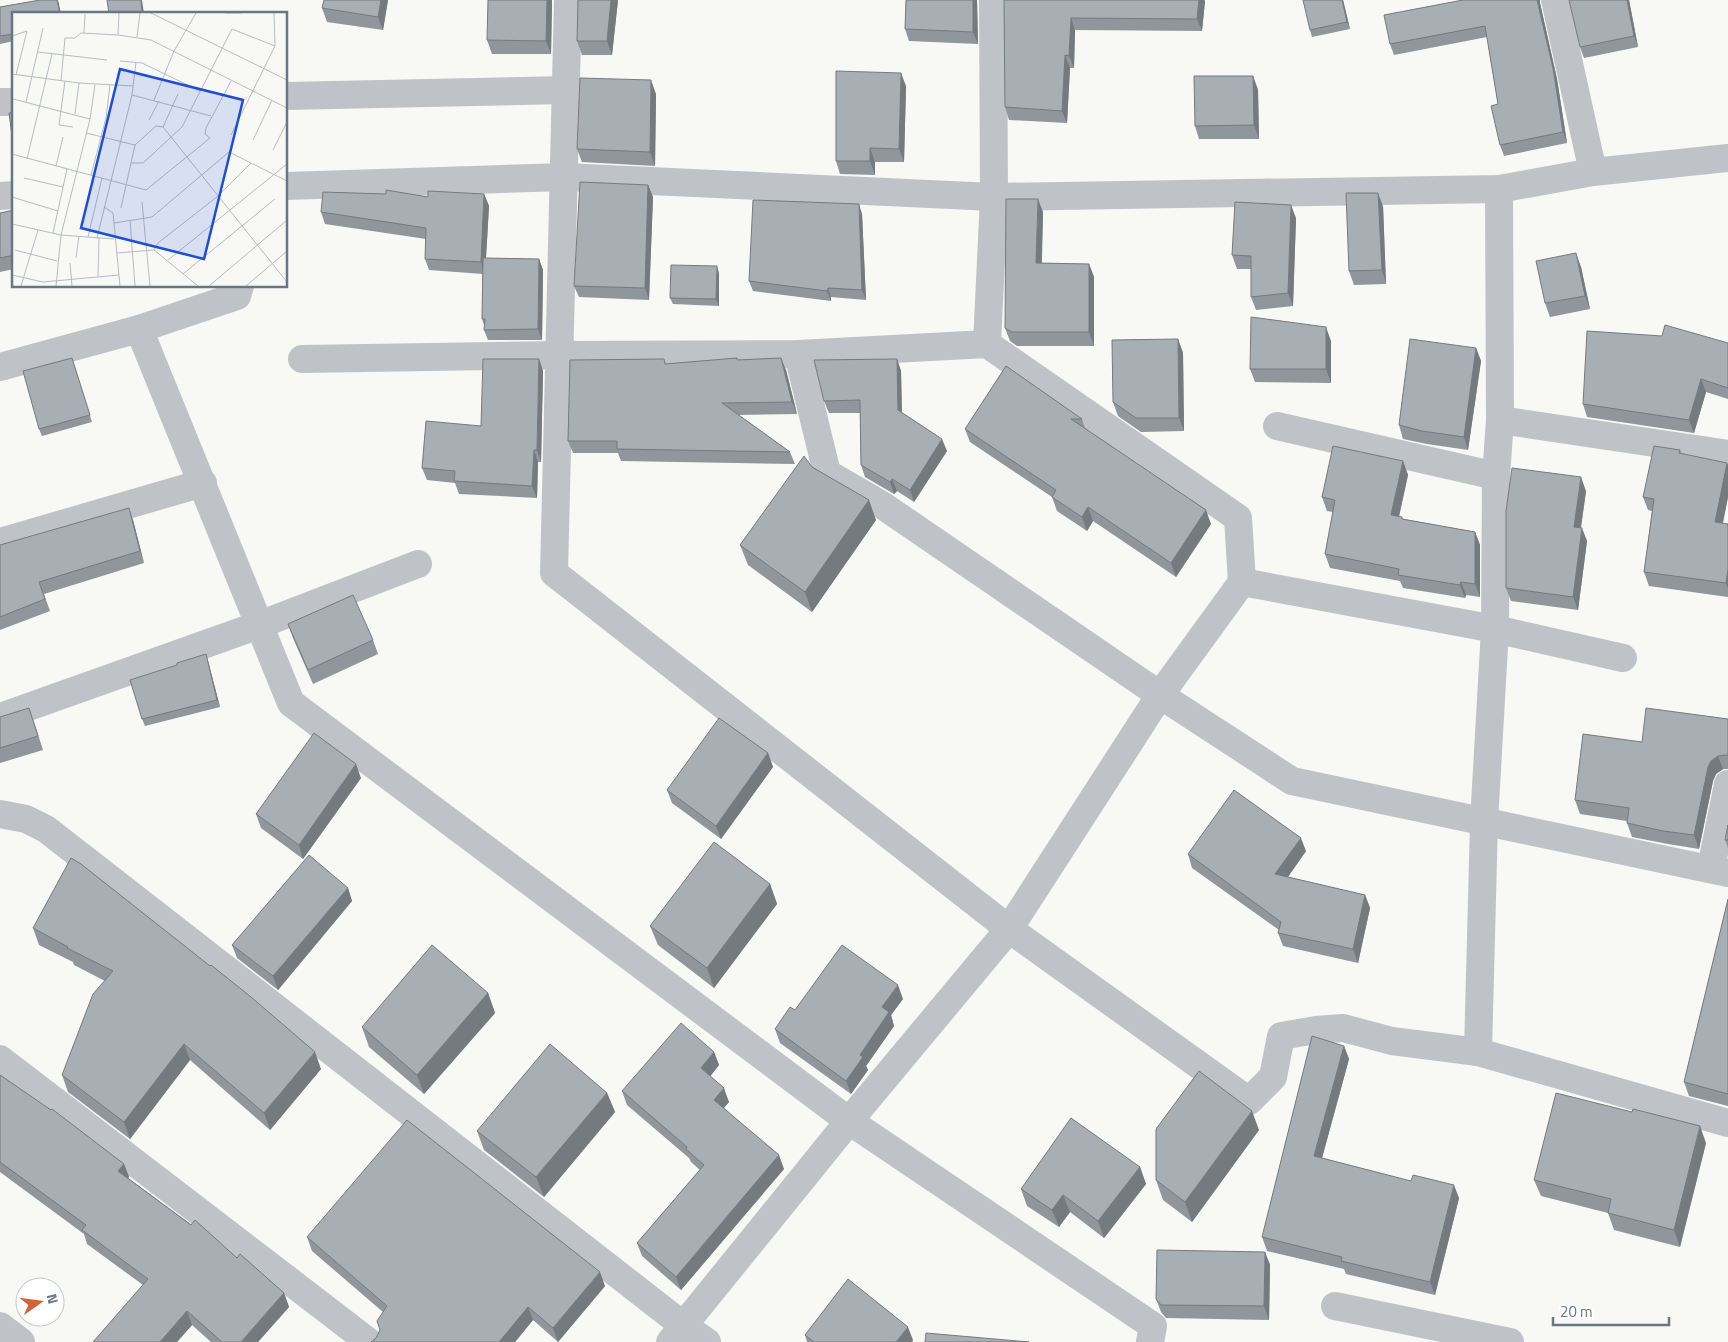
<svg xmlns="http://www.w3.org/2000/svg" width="1728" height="1342" viewBox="0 0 1728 1342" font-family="'Titillium Web',sans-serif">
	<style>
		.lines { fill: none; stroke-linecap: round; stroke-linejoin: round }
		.street { stroke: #bfc3c7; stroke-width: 28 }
		.wall { fill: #90969b }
		.shaded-wall { fill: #757a7e }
		.building { fill: #a7aeb4; stroke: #757a7e }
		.inset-road { fill: none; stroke: #b6bcc1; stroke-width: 1 }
		.view { fill: #1d4ed8; fill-opacity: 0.15; stroke: #1d4ed8; stroke-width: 2.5 }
		.inset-edge { fill: none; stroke: #697784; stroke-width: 2.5 }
	</style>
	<rect width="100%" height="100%" fill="#f8f8f5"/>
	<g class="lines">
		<g class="street">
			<polyline points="568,0 554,573 1009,929 1249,1101 1273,1077 1281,1036 1316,1030 1343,1028 1392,1041 1478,1052 1728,1123"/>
			<polyline points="1555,0 1593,172"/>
			<polyline points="286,96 566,90"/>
			<polyline points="0,102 14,102"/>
			<polyline points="286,186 564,177 994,197 1499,189 1593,172 1728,158"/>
			<polyline points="0,196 14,195"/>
			<polyline points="139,329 237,296 240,286"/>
			<polyline points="987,344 994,197 993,0"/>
			<polyline points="798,354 827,473 882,505 1160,695 1292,781 1728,873"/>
			<polyline points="302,359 558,355 798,354 987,344 1238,518 1242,582 1160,695 1009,929 849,1121 670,1342"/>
			<polyline points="0,367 139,329 291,703 849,1121 1153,1326 1150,1342"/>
			<polyline points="1500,420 1728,454"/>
			<polyline points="1277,426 1496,476"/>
			<polyline points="0,542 203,483"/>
			<polyline points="1242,582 1495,629 1623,658"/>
			<polyline points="0,717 259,625 418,564"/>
			<polyline points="0,814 26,819 46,829 684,1326 707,1342"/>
			<polyline points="1711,868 1728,784"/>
			<polyline points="1478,1052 1484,822 1495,629 1496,476 1500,420 1499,189"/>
			<polyline points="0,1059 369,1342"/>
			<polyline points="1335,1306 1510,1342"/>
			<polyline points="0,1326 21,1342"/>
		</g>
	</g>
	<g class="wall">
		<polygon points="40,0 58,0 59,4 14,14 14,41 0,44 0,7"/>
		<polygon points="324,0 388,0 383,30 327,22 322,8"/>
		<polygon points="552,0 551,54 492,54 487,40"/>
		<polygon points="618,0 612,55 582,55 577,41"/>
		<polygon points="906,0 977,0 978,44 909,41 905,29"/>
		<polygon points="1004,0 1204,0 1205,1 1202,31 1075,30 1074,68 1070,68 1067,123 1009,120 1005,107"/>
		<polygon points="1343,0 1350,29 1312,37 1310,30"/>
		<polygon points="1629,0 1638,47 1584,58 1580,47"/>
		<polygon points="1540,3 1557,79 1567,143 1504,156 1500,145 1498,104 1487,37 1394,55 1390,44"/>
		<polygon points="1253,76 1258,90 1259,139 1199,139 1195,126"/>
		<polygon points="906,86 904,162 875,162 875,175 840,174 836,161"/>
		<polygon points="656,94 655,166 582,162 577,149"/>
		<polygon points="648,185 653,197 649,300 579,297 574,286"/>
		<polygon points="484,194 489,206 486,258 539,259 543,270 542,340 488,340 484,330 484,325 482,319 483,274 429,270 425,259 426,239 325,224 321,212 428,197"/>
		<polygon points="1383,206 1386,284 1354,285 1349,271"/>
		<polygon points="14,210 14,269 0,272 0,213"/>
		<polygon points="1043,212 1042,263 1089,264 1094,277 1094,346 1017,346 1010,341 1005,328"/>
		<polygon points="862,214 866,300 831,297 831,301 753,291 749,281"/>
		<polygon points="1296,218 1293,306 1256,310 1251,297 1251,269 1237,269 1232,255"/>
		<polygon points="1581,267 1590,309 1550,317 1545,303"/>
		<polygon points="719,273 719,306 673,304 670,298"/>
		<polygon points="1178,339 1183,353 1184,431 1141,432 1118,416 1113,402"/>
		<polygon points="1331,341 1331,383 1255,382 1250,369"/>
		<polygon points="1728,343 1728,399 1706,392 1694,433 1587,417 1583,404"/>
		<polygon points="1476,348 1481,361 1468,450 1427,444 1403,439 1399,425"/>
		<polygon points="539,359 543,371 541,462 538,462 537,498 459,494 455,483 427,480 422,468 481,426"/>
		<polygon points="664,359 666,364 738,360 786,370 797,414 739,415 790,452 795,464 621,461 618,453 573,453 568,441"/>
		<polygon points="897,359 901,371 902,413 947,451 914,502 897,491 894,494 865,477 861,465 860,413 829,413 824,401"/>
		<polygon points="74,365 92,422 42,436 39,429"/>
		<polygon points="1006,366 1082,419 1085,428 1211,524 1176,577 1093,521 1087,531 1057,511 1052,497 970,442 965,429"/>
		<polygon points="1680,450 1682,454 1727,463 1728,465 1728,497 1723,523 1728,524 1728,597 1649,586 1644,572 1652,511 1648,510 1643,497"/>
		<polygon points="1403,461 1408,475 1399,517 1403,519 1475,532 1480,545 1480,597 1466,595 1465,598 1403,588 1400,581 1330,568 1325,554 1333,512 1327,511 1322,497"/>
		<polygon points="812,467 876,520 812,612 748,565 740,545"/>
		<polygon points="1586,491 1581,528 1587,541 1578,610 1511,601 1506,588"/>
		<polygon points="133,520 144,563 44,594 50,611 0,630 0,545"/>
		<polygon points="288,624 373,640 378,654 313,684 293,638"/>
		<polygon points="208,661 220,707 145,726 142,719"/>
		<polygon points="0,717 34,722 43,750 0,763"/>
		<polygon points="1728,719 1728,769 1723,769 1716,774 1713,781 1699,849 1668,844 1632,837 1627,823 1627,821 1580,814 1575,800 1642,742"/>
		<polygon points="768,753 773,767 721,839 672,803 667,790"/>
		<polygon points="361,778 303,859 261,828 256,814"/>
		<polygon points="1728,825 1728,848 1725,840"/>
		<polygon points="1306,851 1288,877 1365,895 1370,908 1358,963 1283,946 1278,933 1279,930 1192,868 1188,854"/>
		<polygon points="770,884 777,904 714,988 658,945 650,926"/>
		<polygon points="348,888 352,901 278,990 237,958 232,945"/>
		<polygon points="1728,899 1728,1106 1689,1096 1684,1082"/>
		<polygon points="33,928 321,1069 270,1130 190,1060 130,1139 68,1092 62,1075 105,981 74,965 73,962 39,945"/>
		<polygon points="488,993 495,1013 424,1094 369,1047 362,1027"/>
		<polygon points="903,999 891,1015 894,1026 866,1066 868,1070 851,1094 780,1043 775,1029 795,1010"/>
		<polygon points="1344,1046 1349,1059 1322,1158 1459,1198 1435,1295 1346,1274 1344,1269 1267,1251 1262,1237"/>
		<polygon points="714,1052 719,1065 710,1076 729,1102 724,1108 784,1169 681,1290 642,1256 637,1243 700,1170 691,1162 689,1158 627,1105 622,1091"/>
		<polygon points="0,1075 124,1164 129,1177 128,1178 237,1258 284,1293 289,1307 258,1342 211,1342 192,1325 177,1342 93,1342 143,1285 87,1244 84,1234 0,1172"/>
		<polygon points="607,1093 615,1112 544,1197 484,1150 477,1131"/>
		<polygon points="1259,1130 1192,1222 1163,1200 1156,1180"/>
		<polygon points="1706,1143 1680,1247 1614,1230 1608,1213 1541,1196 1534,1180"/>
		<polygon points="1140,1167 1146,1184 1104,1238 1070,1212 1059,1227 1027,1206 1021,1189"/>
		<polygon points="307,1237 605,1286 558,1342 533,1320 515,1342 371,1342 376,1338 380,1330 383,1312 312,1251"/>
		<polygon points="1265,1252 1270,1265 1269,1320 1166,1318 1161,1312 1156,1299"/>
		<polygon points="805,1335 913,1340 912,1342 807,1342"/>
	</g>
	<g class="shaded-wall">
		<polygon points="57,0 59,4 61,14 60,14"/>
		<polygon points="141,0 142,0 144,14 142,14"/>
		<polygon points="381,0 388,0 383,30 378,17"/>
		<polygon points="547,0 552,0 551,54 546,41"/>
		<polygon points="611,0 618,0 612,55 607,41"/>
		<polygon points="973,0 977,0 978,44 973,32"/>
		<polygon points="1199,0 1204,0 1205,1 1202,31 1197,19"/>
		<polygon points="1342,0 1343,0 1350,29 1347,22"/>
		<polygon points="1537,0 1540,0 1540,3 1557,79 1567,143 1563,132"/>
		<polygon points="1627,0 1629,0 1638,47 1634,36"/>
		<polygon points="1071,18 1075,30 1074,68 1069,56"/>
		<polygon points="1065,55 1070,68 1067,123 1062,111"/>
		<polygon points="901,73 906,86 904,162 899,149"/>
		<polygon points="1253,76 1258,90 1259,139 1254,125"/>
		<polygon points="651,80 656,94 655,166 650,152"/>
		<polygon points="870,148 875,162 875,175 870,161"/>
		<polygon points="648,185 653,197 649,300 645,288"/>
		<polygon points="1378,193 1383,206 1386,284 1382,270"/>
		<polygon points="484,194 489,206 485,274 481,262"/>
		<polygon points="1038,199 1043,212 1041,277 1036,263"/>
		<polygon points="859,204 862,214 866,300 862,290"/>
		<polygon points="1291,205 1296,218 1293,306 1288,293"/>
		<polygon points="1576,253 1581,267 1590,309 1585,296"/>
		<polygon points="539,259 543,270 542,340 538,329"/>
		<polygon points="1089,264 1094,277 1094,346 1089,332"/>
		<polygon points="717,266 719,273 719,306 716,299"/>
		<polygon points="828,288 831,297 831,301 827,291"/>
		<polygon points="1326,327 1331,341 1331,383 1326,369"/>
		<polygon points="1178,339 1183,353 1184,431 1179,418"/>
		<polygon points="1476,348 1481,361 1468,450 1464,437"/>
		<polygon points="781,358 786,370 797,414 792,402"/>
		<polygon points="539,359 543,371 541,462 537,450"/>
		<polygon points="897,359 901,371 902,422 898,410"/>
		<polygon points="1701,379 1706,392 1694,433 1689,420"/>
		<polygon points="942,439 947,451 914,502 910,490"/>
		<polygon points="534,450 538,462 537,498 532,486"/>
		<polygon points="1403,461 1408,475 1396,529 1391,515"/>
		<polygon points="1727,463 1728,465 1728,497 1720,536 1715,522"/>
		<polygon points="1581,477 1586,491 1579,540 1574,527"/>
		<polygon points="892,479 897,491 894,494 890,482"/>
		<polygon points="869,500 876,520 812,612 805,592"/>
		<polygon points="1088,507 1093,521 1087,531 1082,517"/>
		<polygon points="129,508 133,520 144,563 140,551"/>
		<polygon points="1206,510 1211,524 1176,577 1171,563"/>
		<polygon points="1582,528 1587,541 1578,610 1573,597"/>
		<polygon points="1475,532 1480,545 1480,597 1475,584"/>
		<polygon points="1728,569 1728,589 1726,583"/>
		<polygon points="1461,582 1466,595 1465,598 1460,585"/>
		<polygon points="206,654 208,661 220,707 217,700"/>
		<polygon points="768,753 773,767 721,839 716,826"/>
		<polygon points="1718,756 1723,769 1716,774 1713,781 1699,849 1694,835 1708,767 1711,761"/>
		<polygon points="356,764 361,778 303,859 299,845"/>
		<polygon points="1301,838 1306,851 1280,888 1275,874"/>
		<polygon points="770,884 777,904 714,988 707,968"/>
		<polygon points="348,888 352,901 278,990 273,976"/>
		<polygon points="1365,895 1370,908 1358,963 1353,949"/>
		<polygon points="898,985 903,999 891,1015 894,1026 866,1066 868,1070 851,1094 846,1081 860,1055 882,1007"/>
		<polygon points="488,993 495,1013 424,1094 417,1075"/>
		<polygon points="184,1044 190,1060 130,1139 124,1122"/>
		<polygon points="1344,1046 1349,1059 1319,1169 1314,1156"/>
		<polygon points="315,1052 321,1069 270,1130 264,1113"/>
		<polygon points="714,1052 719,1065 706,1082 701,1068"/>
		<polygon points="724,1088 729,1102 719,1113 714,1100"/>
		<polygon points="607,1093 615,1112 544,1197 536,1177"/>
		<polygon points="1252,1111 1259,1130 1192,1222 1185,1202"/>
		<polygon points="1700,1126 1706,1143 1680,1247 1674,1230"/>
		<polygon points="779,1155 784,1169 681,1290 676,1277"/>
		<polygon points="124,1164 129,1177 123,1185 118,1171"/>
		<polygon points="1140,1167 1146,1184 1104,1238 1098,1221"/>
		<polygon points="1454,1185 1459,1198 1435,1295 1430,1282"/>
		<polygon points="1063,1195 1070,1212 1059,1227 1052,1210"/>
		<polygon points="1265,1252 1270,1265 1269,1320 1264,1306"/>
		<polygon points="600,1272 605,1286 558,1342 553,1328"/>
		<polygon points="284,1293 289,1307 258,1342 241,1342"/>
		<polygon points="528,1307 533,1320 515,1342 499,1342"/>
		<polygon points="187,1311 192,1325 177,1342 160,1342"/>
		<polygon points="908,1327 913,1340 912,1342 896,1342"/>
	</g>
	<g class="building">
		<polygon points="40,0 57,0 60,14 14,14 14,34 0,36 0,7"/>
		<polygon points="107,0 141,0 142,14 109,14"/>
		<polygon points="324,0 381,0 378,17 322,8"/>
		<polygon points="488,0 547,0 546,41 487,40"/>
		<polygon points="578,0 611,0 607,41 577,41"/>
		<polygon points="906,0 973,0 973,32 905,29"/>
		<polygon points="1004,0 1199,0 1197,19 1071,18 1069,56 1065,55 1062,111 1005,107"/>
		<polygon points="1303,0 1342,0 1347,22 1310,30"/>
		<polygon points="1463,0 1537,0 1553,68 1563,132 1500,145 1491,106 1498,104 1485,26 1390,44 1384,15"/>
		<polygon points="1569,0 1627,0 1634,36 1580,47"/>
		<polygon points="836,71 901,73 899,149 870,148 870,161 836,161"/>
		<polygon points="1194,76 1253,76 1254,125 1195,126"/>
		<polygon points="580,78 651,80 650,152 577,149"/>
		<polygon points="14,112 14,151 9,113"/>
		<polygon points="580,182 648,185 645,288 574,286"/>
		<polygon points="386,190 428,197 428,191 484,194 481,262 425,259 426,228 321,212 323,192 386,194"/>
		<polygon points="1346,193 1378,193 1382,270 1349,271"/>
		<polygon points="1006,199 1038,199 1036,263 1089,264 1089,332 1012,332 1005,328"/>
		<polygon points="753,200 859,204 862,290 828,288 827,291 749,281"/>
		<polygon points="1235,202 1291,205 1288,293 1251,297 1251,256 1232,255"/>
		<polygon points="14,210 14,255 0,258 0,213"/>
		<polygon points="1576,253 1585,296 1545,303 1536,261"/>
		<polygon points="483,258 539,259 538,329 484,330 485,319 482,319"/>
		<polygon points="671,265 717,266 716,299 670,298"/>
		<polygon points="1251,317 1326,327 1326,369 1250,369"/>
		<polygon points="1665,325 1728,343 1728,388 1701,379 1689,420 1583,404 1587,331 1662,336"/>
		<polygon points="1178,339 1179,418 1136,418 1113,402 1112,340"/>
		<polygon points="1410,339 1476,348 1464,437 1422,431 1399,425"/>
		<polygon points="72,358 90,415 39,429 23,371"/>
		<polygon points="737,358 737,360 781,358 792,402 722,403 790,452 617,449 617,441 568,441 570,360 664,359 665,364"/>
		<polygon points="483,359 539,359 537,450 534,450 532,486 454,481 455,471 422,468 426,421 481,426"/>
		<polygon points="897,359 898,410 942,439 910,490 892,479 890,482 861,465 860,400 824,401 814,360"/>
		<polygon points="1006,366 1082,419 1071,419 1206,510 1171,563 1088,507 1082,517 1052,497 1056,490 965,429"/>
		<polygon points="1333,446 1403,461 1391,515 1402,517 1402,519 1475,532 1475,584 1461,582 1460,585 1398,575 1399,569 1325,554 1335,500 1322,497"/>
		<polygon points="1654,446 1680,450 1679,453 1727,463 1715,522 1728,524 1728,569 1726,583 1644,572 1654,499 1643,497"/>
		<polygon points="804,456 812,467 869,500 805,592 740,545"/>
		<polygon points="1512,468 1581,477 1574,527 1582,528 1573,597 1506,588 1506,511"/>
		<polygon points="129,508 140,551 39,582 45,599 0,617 0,545"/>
		<polygon points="353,595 373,640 308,670 288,624"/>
		<polygon points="206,654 217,700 142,719 130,680 177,665 177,663"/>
		<polygon points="29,708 38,736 0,748 0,717"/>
		<polygon points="1646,708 1728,719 1728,756 1726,755 1718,756 1711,761 1708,767 1694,835 1663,831 1627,823 1629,808 1575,800 1583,734 1642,742"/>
		<polygon points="719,718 768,753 716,826 667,790"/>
		<polygon points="314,733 356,764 299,845 256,814"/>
		<polygon points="1234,790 1301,838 1275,874 1365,895 1353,949 1278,933 1281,922 1188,854"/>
		<polygon points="1728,825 1728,840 1725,840"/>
		<polygon points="714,842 770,884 707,968 650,926"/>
		<polygon points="309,855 348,888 273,976 232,945"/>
		<polygon points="71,858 81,864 210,966 211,965 251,997 315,1052 264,1113 184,1044 124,1122 62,1075 93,994 113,971 67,948 68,947 33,928"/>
		<polygon points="1728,899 1728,1094 1684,1082"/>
		<polygon points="432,945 488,993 417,1075 362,1027"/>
		<polygon points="842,945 898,985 882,1007 889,1012 860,1055 863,1057 846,1081 775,1029 790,1007 795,1010"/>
		<polygon points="681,1023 714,1052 701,1068 724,1088 714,1100 779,1155 676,1277 637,1243 704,1165 686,1149 687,1147 622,1091"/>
		<polygon points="1312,1036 1344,1046 1314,1156 1411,1181 1413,1175 1454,1185 1430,1282 1341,1261 1342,1257 1262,1237"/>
		<polygon points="550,1044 607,1093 536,1177 477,1131"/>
		<polygon points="1199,1071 1252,1111 1185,1202 1156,1180 1156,1129"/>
		<polygon points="0,1075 51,1110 52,1109 124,1164 118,1171 191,1225 195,1220 237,1258 240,1254 284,1293 241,1342 222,1342 187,1311 160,1342 93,1342 148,1279 82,1230 86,1225 0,1162"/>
		<polygon points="1556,1093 1632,1112 1633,1109 1700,1126 1674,1230 1608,1213 1611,1199 1534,1180"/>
		<polygon points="1071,1118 1140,1167 1098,1221 1063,1195 1052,1210 1021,1189"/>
		<polygon points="407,1120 600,1272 553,1328 528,1307 499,1342 371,1342 376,1338 380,1330 377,1321 387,1306 307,1237"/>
		<polygon points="1157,1250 1265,1252 1264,1306 1161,1305 1156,1299"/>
		<polygon points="848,1279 908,1327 896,1342 814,1342 805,1335"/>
		<polygon points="926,1333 1029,1342 925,1342"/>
	</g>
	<g transform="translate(12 12)">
		<rect width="275" height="275" fill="#f8f8f5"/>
		<path class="inset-road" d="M107,1l-1,22 33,5 136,68M139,1l136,67M213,1h16M72,21l1,-19M0,24l15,-5M125,25l3,-24M26,40l69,8M108,49l22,2 58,28M0,62l67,9 54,3M4,63l11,-44M49,69l4,-43h10l6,-5 37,2M53,69l-6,44 14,2M0,83v51M120,83l79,21M1,87l77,20M142,88l20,-49 22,-38M14,90l17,-74M63,102l4,-31M137,108l10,-19M151,115l15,-33M74,121l49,12M219,123l44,-89 -1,-33M241,128l19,-40M261,138l14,-28M0,142l134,36 64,-52 -5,-4 1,-6 25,-47M15,147l25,-105M119,151h12l39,-36 50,-98 43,17M44,154l7,-29M79,163l15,-57 4,-33M12,166l39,9M0,185l46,14M130,190l8,84M92,195l9,6 1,10M109,196l14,-63 21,-19 7,1 124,155M118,208l5,66M0,212l49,11 53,4M41,221l14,-64M76,225l14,-59M85,226l35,-143 4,-33M3,238l42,11M142,238l4,-7 60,-47 33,-33M104,241l38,-3 44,36M64,246l3,-22M156,248l119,-96M58,251l2,23M171,262l92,-75M0,263l31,7 76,-7M86,265l1,-39M9,274l17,-56M44,274l5,-51 29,-116 5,-34M108,274l-6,-63 38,-6 77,-65 58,29M197,274l78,-66M234,274l41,-35"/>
		<path class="view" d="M108,57l123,31 -39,159 -123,-31z"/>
		<rect width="275" height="275" class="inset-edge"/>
	</g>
	<g transform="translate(40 1302) rotate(76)"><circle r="24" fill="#ffffff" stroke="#c3c9ce"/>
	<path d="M0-4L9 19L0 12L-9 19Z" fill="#d56138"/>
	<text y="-8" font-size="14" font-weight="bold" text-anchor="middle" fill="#697784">N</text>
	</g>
	<path d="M1553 1317v8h116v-8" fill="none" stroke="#697784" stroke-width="2.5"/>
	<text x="1560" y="1317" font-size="15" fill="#697784" stroke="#ffffff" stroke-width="4" paint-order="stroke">20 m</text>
</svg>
